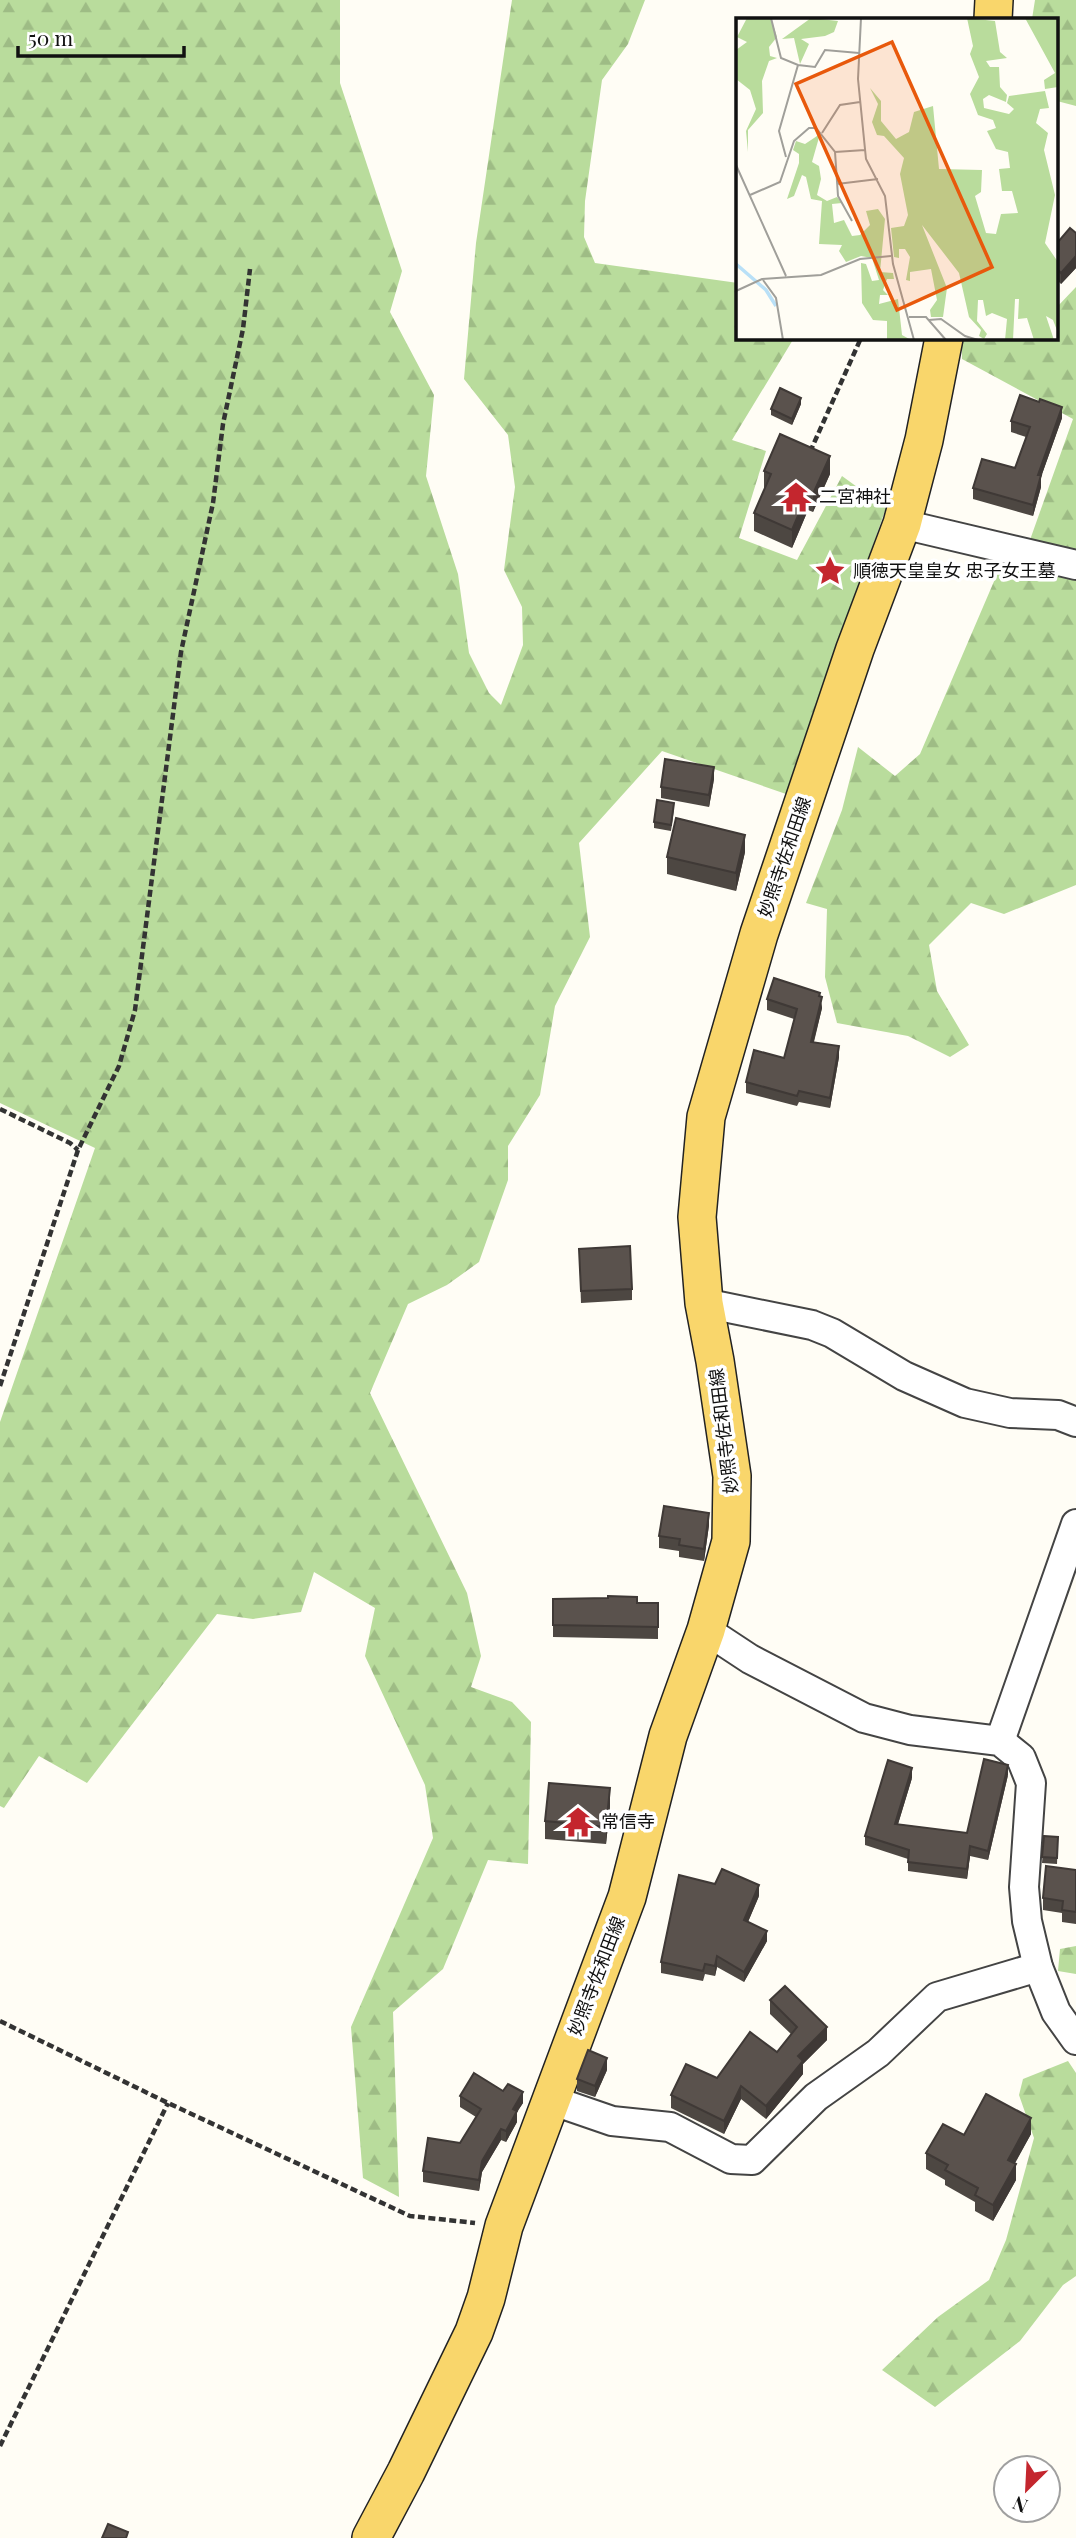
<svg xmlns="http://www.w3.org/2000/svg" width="1076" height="2538" viewBox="0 0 1076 2538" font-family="'Playfair Display','Noto Sans JP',serif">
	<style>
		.forest { fill: url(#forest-firs) }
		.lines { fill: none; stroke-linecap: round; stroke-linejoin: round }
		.minor-casing { stroke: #444; stroke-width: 32 }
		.major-casing { stroke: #222; stroke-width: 40 }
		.path { stroke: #333; stroke-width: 4.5; stroke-dasharray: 7 3.5; stroke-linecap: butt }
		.minor { stroke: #fff; stroke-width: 28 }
		.major { stroke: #f9d66b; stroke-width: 37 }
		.wall { fill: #4d4742 }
		.shaded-wall { fill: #3f3936 }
		.building { fill: #5a524d; stroke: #3f3936; stroke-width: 2 }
		.labels { text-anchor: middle; stroke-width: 7; stroke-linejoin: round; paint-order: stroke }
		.poi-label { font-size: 18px; fill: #111; stroke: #fff; text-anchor: start }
		.street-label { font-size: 18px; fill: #111; stroke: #fff }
		.inset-river { fill: none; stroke: #b9e0f7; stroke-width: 3.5 }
		.inset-road { fill: none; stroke: #a09f9a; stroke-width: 2 }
		.view { fill: #e8590c; fill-opacity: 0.15; stroke: #e8590c; stroke-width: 3.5 }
		.inset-edge { fill: none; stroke: #111; stroke-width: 3.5 }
	</style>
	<defs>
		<pattern id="forest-firs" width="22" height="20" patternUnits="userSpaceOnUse" patternTransform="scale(1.75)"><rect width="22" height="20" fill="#b9dc9c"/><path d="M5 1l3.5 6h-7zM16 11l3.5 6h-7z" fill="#9ebc85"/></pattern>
	</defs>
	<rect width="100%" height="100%" fill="#fffdf5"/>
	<g class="forest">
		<polygon points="0,0 340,0 340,83 402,271 390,312 434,395 426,476 458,574 469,653 489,693 501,705 523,645 522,607 504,570 515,487 508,435 464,379 476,243 512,0 645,0 628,44 602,80 585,201 584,237 595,263 738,283 738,338 794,338 732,440 766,451 739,538 797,560 842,476 886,508 786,794 662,751 579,843 590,937 555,1006 540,1095 508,1146 508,1180 479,1262 447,1285 408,1304 370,1393 467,1593 481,1656 471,1687 512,1702 531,1722 528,1864 488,1860 443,1969 393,2012 399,2197 363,2178 351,2027 433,1838 425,1785 365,1656 375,1608 314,1572 301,1612 253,1619 217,1614 87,1783 39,1756 4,1808 0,1806 0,1422 95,1148 0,1103"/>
		<polygon points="1035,0 1076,0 1076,106 1057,101 1057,19 1032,19"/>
		<polygon points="1076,287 1076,885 1004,914 971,903 929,945 937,991 969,1045 950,1057 908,1036 837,1023 825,977 827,909 806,903 842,810 858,747 895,776 920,754 998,572 1020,568 1073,419 962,359 962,338 1057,338 1057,307"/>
		<polygon points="1076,1946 1076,1974 1058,1971 1060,1949"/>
		<polygon points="1068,2061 1076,2073 1076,2276 1063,2285 1020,2341 935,2407 882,2370 938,2317 989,2280 1006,2240 1034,2138 1019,2095 1023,2079"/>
	</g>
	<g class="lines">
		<g class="minor-casing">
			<g id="minor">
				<polyline points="902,524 1076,565"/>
				<polyline points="704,1303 812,1325 832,1333 904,1376 965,1403 1010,1413 1058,1415 1076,1422"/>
				<polyline points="706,1630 750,1659 864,1718 910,1730 1000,1741 1021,1758 1031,1783 1024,1887 1027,1921 1038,1967 1056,2012 1076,2040"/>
				<polyline points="1000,1741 1076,1524"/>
				<polyline points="551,2100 612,2121 670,2127 731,2159 752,2160 816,2097 878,2053 937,1997 1038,1967"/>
			</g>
		</g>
		<g class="major-casing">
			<g id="major">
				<polyline points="993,19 994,0"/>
				<polyline points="371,2538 406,2472 474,2332 486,2298 504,2226 627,1897 668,1736 706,1630 731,1541 732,1476 715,1361 704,1303 697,1217 706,1117 759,934 855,649 902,524 924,440 944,338"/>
			</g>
		</g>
		<g class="path">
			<polyline points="810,452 861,338"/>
			<polyline points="0,1109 70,1143 78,1150"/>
			<polyline points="0,1386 78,1150 119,1066 135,1010 181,652 213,503 223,424 243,329 250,269"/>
			<polyline points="0,2021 168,2103 410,2216 475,2223"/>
			<polyline points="0,2446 168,2103"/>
		</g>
		<use href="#minor" class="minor"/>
		<use href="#major" class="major"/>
	</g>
	<g class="wall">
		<polygon points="1076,233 1076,268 1061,284 1057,280 1057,243"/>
		<polygon points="801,404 792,425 771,415 771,409"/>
		<polygon points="1062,418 1041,477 1041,487 1033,516 973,499 973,488 1015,468 1026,437 1011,432 1011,421"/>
		<polygon points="764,471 830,474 813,512 808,510 792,548 754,531 754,513 765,489 764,488"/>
		<polygon points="714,779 709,807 661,798 661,787"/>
		<polygon points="674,809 671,831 654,828 654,822"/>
		<polygon points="745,852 736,891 667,874 667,857"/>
		<polygon points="820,997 822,1008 814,1042 839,1057 830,1108 799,1102 797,1106 746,1093 746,1082 784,1058 794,1019 767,1010 767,999"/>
		<polygon points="579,1249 632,1289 632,1300 581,1303"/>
		<polygon points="709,1525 704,1561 679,1557 679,1551 659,1548 659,1536"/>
		<polygon points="553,1599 658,1603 658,1639 553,1637"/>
		<polygon points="1008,1775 988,1860 970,1856 967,1879 908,1871 908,1859 865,1845 865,1836 912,1778 898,1824 967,1833"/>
		<polygon points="610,1806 606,1844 545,1839 545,1821"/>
		<polygon points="1044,1836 1058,1837 1057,1864 1042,1863"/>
		<polygon points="1076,1870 1076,1924 1062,1922 1062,1913 1043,1910 1043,1898"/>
		<polygon points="759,1896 748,1922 767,1941 744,1982 717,1967 715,1976 705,1974 703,1981 661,1973 661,1962"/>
		<polygon points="770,2000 827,2040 803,2064 803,2074 766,2119 741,2099 724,2134 671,2108 671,2095 717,2078 777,2052 791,2034 770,2014"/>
		<polygon points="607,2070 595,2097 577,2091 577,2079"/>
		<polygon points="460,2096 523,2103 517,2112 517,2122 506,2142 501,2140 482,2172 479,2191 423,2182 423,2171 460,2143 476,2117 460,2107"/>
		<polygon points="1031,2134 1014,2164 1016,2180 993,2221 975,2211 975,2202 945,2185 945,2180 926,2169 926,2153 964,2135"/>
	</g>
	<g class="shaded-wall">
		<polygon points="1076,256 1076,268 1061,284 1061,273"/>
		<polygon points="801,398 801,404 792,425 792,419"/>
		<polygon points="1062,407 1062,418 1041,477 1041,487 1033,516 1033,505 1038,475"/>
		<polygon points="830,456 830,474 813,512 813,494"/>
		<polygon points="808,492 808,510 792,548 792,530"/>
		<polygon points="714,767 714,779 709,807 709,795"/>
		<polygon points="745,835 745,852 736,891 736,873"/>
		<polygon points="820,993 822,1008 811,1052 811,1042"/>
		<polygon points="839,1046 839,1057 830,1108 830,1098"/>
		<polygon points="709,1513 709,1525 704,1561 704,1549"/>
		<polygon points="1008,1765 1008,1775 988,1860 988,1851"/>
		<polygon points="912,1768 912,1778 895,1834 895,1824"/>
		<polygon points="610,1788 610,1806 606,1844 606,1827"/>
		<polygon points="970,1846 970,1856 967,1879 967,1869"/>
		<polygon points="759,1885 759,1896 744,1931 744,1920"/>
		<polygon points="767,1931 767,1941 744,1982 744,1972"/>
		<polygon points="717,1956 717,1967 715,1976 715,1966"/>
		<polygon points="827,2027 827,2040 803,2064 803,2074 766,2119 766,2106 798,2056"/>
		<polygon points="607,2058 607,2070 595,2097 595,2086"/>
		<polygon points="741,2086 741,2099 724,2134 724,2121"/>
		<polygon points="523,2092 523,2103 517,2112 517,2122 506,2142 506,2131 513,2109"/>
		<polygon points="1031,2118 1031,2134 1008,2176 1008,2160"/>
		<polygon points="501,2129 501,2140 482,2172 479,2191 479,2180 482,2161"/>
		<polygon points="1016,2164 1016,2180 993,2221 993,2205"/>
	</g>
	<g class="building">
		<polygon points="1070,228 1076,233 1076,256 1061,273 1057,269 1057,243"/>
		<polygon points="780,388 801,398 792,419 771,409"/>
		<polygon points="1020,395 1039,402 1040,399 1062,407 1038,475 1041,475 1033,505 973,488 982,459 1015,468 1030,427 1011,421"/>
		<polygon points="780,434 830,456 813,494 808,492 792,530 754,513 771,474 764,471"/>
		<polygon points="665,759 714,767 709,795 661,787"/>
		<polygon points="657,800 674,803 671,825 654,822"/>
		<polygon points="676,818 745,835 736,873 667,857"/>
		<polygon points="774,978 820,993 819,996 822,997 811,1042 839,1046 830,1098 799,1091 797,1096 746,1082 754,1050 784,1058 797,1009 767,999"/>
		<polygon points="630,1246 632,1289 581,1291 579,1249"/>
		<polygon points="664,1506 709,1513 704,1549 679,1545 680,1539 659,1536"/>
		<polygon points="608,1596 637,1597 637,1603 658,1603 658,1627 553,1625 553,1599 608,1598"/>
		<polygon points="984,1759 1008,1765 988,1851 970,1846 967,1869 908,1862 909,1850 865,1836 888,1760 912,1768 895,1824 967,1833"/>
		<polygon points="549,1783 610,1788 606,1827 545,1821"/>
		<polygon points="1044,1836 1058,1837 1057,1858 1042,1857"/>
		<polygon points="1046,1866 1076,1870 1076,1912 1062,1910 1063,1901 1043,1898"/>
		<polygon points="722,1869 759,1885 744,1920 767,1931 744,1972 717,1956 715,1966 705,1964 703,1971 661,1962 679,1875 715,1884"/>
		<polygon points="785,1986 827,2027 798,2056 803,2061 766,2106 741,2086 724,2121 671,2095 686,2064 717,2078 750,2032 777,2052 797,2027 770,2000"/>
		<polygon points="588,2050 607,2058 595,2086 577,2079"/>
		<polygon points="474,2073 503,2091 508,2084 523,2092 513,2109 517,2111 506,2131 501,2129 482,2161 479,2180 423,2171 428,2138 460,2143 481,2109 460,2096"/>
		<polygon points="986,2094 1031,2118 1008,2160 1016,2164 993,2205 975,2195 978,2188 945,2170 948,2165 926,2153 943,2124 964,2135"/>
		<polygon points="108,2524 128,2532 126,2538 102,2538"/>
	</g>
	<defs>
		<g id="temple-bare" transform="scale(2.415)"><path d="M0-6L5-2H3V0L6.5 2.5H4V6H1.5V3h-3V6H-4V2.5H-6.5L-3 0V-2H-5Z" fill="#c4262e" stroke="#fff" stroke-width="2.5" paint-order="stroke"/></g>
		<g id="sight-bare" transform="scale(2.415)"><path d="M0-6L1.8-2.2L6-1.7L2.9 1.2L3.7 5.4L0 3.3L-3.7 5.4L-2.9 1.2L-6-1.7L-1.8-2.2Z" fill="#c4262e" stroke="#fff" stroke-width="2.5" paint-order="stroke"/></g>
	</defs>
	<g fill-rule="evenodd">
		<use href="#temple-bare" x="796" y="497"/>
		<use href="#sight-bare" x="830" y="571"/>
		<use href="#temple-bare" x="578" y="1822"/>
	</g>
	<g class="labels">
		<g class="poi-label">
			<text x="819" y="503">二宮神社</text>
			<text x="853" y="577">順徳天皇皇女 忠子女王墓</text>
			<text x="601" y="1828">常信寺</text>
		</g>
		<g class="street-label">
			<text transform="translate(785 857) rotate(-71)" y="6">妙照寺佐和田線</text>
			<text transform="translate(724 1431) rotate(-97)" y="6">妙照寺佐和田線</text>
			<text transform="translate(597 1976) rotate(-69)" y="6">妙照寺佐和田線</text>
		</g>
	</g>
	<g transform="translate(736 18)">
		<rect width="322" height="322" fill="#fffdf5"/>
		<path d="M11,0h24l6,19 -8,10 1,9 7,2 -8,3 -7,20 1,32 -15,17v22l-2,-21 10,-22 -6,-19 -14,-11v-29l11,-8 -10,-5zM75,0l27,3 -4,11 -9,4 -24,3 8,5 -9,20 -6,-26 -12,1zM231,0l28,3 5,31 7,6 -21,3 4,6h9l1,20 7,8 -1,7 -17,-7 -6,4 1,9 25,6 5,-5 -7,-6 2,-7 36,-5 4,17 -9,1 -4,14 12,10 -4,17 11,45 -10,48 13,19v71l-5,-13 -7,-4 8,24h-20l-7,-22 -9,1 1,-20h-4l-2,41h-8l2,-21 -15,-6 -6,3 -3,-16h-5l-1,21 10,13 -3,5 -5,-3 2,-6 -12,-13 -10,-44 -37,-48 25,63 -4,29h-12l-1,-7 7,-10 -6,-31 -21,3v9l-4,-1 4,-23 -5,-8h-6v9l-5,-1 -3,-29 13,-2 4,-11 -8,-41 4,-16 -20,-22 -7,-1 -5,-13 6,-18 -8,-16 11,13v20l15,18 13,-7 5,-20 19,-6 6,63 43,1 -1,22 -6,4 11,37 10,1 5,-20 17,-1 -6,-22h-10l-3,-22 11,-1 -2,-16 -12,-3 -9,-18 9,-3 -3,-8 -15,-5 -8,-21 9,-17 -9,-23 3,-8zM289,0h33v69l-13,2 -1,-9 11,-7zM84,116l-8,28 7,4 2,13 -4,16 10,6 10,-4 5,6 -10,1 2,19 10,-3 8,16 8,-1 10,-10 -4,-14 12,-2 7,10 -5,53 13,1 1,6h-7l-4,11 5,5h-8l-1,9 19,-5 4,36 9,5h-24v-19l-14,-1 -11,-17 -1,-40 5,1 6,17 7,-1 -7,-22 -11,-2 -15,6 -7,-11 3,-6 -23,-1 3,-43 -11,-2 -5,-22 -4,-2 -8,21 -7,3 12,-36v-9l-6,-4 3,-9 9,3z" fill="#b9dc9c"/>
		<path class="inset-river" d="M0,246l30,26 10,16"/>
		<path class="inset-road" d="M35,0l10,40 17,7 17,2 10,-17 34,3M125,0l-3,61 8,80 19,37 8,68 21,76M86,115l18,-28 20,-3M99,134l30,-2M50,139l-7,-26 19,-66M0,147l50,111M101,166l41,-5M14,177l30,-13 14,-41 15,-13h7l19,24 3,44 14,25M27,262l13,18 7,42M0,273l26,-12 59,-4 39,-16 31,-3M173,299h17l20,23M193,302l12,-1 24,17 13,4"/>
		<path class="view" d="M156,24l100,225 -95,43 -101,-226z"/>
		<rect width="322" height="322" class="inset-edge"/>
	</g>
	<g transform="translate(1027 2489) rotate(204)"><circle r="33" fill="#ffffff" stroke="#a0a0a0" stroke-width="2"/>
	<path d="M0-5L12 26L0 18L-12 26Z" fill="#c4262e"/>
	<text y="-10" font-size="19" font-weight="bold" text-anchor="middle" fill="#111111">N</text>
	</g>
	<path d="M18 46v10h166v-10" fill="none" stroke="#111111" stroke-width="3.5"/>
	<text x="28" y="46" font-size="21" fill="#111111" stroke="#ffffff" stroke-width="5" paint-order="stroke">50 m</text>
</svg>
